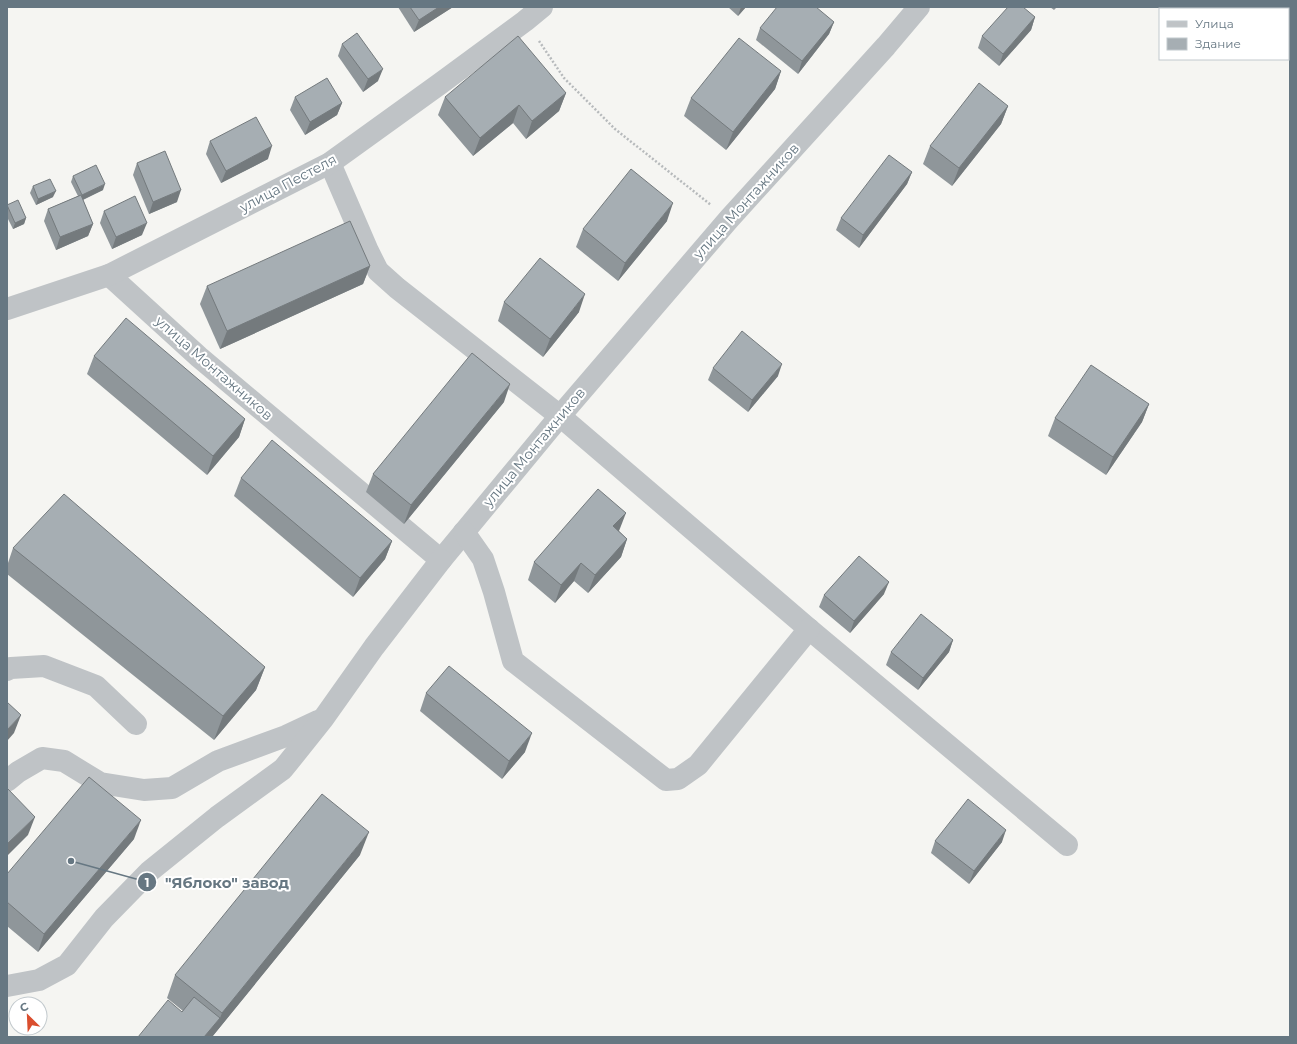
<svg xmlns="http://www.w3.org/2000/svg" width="1297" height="1044" viewBox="0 0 1297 1044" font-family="Montserrat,sans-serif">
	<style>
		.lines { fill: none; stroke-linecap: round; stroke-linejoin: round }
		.path { stroke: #b7babc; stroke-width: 2.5; stroke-dasharray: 2 2; stroke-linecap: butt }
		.minor { stroke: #bfc3c6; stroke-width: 22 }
		.wall { fill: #8f969a }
		.shaded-wall { fill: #747a7d }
		.building { fill: #a6aeb3; stroke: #747a7d }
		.labels { text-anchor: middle; stroke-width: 4; stroke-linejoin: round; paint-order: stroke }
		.street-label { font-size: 14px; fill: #667782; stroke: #fff }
		.leader { fill: none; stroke: #667782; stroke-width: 1.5 }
		.callout-dot { fill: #667782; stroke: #fff; stroke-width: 1.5 }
		.mark-label { font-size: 12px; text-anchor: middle; font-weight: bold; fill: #fff }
		.callout-label { font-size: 15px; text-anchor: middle; font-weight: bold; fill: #667782; stroke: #fff; stroke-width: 4; stroke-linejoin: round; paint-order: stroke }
	</style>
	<rect width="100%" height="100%" fill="#f5f5f2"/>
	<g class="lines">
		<polyline class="path" points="539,41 564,78 615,129 711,205"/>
		<g class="minor">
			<polyline points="330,163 368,251 378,271 397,288 560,416 809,629 1067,845"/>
			<polyline points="109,275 199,357 441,560 560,416 729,219 886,46 919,7"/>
			<polyline points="7,309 109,275 330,163 441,83 525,21 542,7"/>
			<polyline points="464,532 483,559 494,592 513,661 666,780 678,779 698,765 809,629"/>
			<polyline points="7,670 11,668 44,666 96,686 136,724"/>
			<polyline points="7,781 18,772 42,758 64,761 100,783 144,790 172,788 218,761 286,736 318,721"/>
			<polyline points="7,986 39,980 67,965 104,918 150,871 217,817 283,769 323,719 374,647 441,560"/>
		</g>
	</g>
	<g class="wall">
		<polygon points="398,7 453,7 414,32"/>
		<polygon points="728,7 746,7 738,16"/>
		<polygon points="1050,7 1057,7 1054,10"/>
		<polygon points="1035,17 1031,30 999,66 978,48 982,36"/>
		<polygon points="834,22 829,34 798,74 756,40 760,28"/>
		<polygon points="342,44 378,81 363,92 338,56"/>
		<polygon points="781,71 775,89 726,150 684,116 691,98"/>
		<polygon points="566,93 559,111 526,139 513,123 473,156 438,115 445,97"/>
		<polygon points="295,97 342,103 337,115 305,135 290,110"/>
		<polygon points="1008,106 1001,124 952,186 923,164 930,146"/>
		<polygon points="210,141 268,159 221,183 206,154"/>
		<polygon points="137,163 177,202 149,214 133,175"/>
		<polygon points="912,172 907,184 859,248 836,230 841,218"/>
		<polygon points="73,176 103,190 83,200 93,224 88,236 56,250 44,221 48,209 78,196 71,182"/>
		<polygon points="33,186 53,197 36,205 30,193"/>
		<polygon points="7,205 26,218 24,224 13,229 7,217"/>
		<polygon points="104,211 142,235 112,249 100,223"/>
		<polygon points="667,221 618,281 576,247 583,229"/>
		<polygon points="370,266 363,284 220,349 200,304 207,286"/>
		<polygon points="504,302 579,312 543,357 498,321"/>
		<polygon points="94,356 245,419 239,437 207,475 87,374"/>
		<polygon points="713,368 778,376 748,412 708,380"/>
		<polygon points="504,402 404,524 366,492 373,474"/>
		<polygon points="1149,404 1142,422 1106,475 1048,436 1055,418"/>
		<polygon points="241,478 392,541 385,559 353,597 234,496"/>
		<polygon points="619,531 627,539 621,557 588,593 574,581 555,603 528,580 534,562"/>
		<polygon points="13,548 265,667 256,690 214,740 7,574 7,566"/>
		<polygon points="884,594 850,633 819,607 824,595"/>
		<polygon points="953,640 949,652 918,690 886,665 891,652"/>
		<polygon points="426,693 525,752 502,779 420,711"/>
		<polygon points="134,839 38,952 7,926 7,874"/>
		<polygon points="935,841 1002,842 969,884 931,853"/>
		<polygon points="360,855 212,1037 138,1037 183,1011 167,998 175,975"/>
	</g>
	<g class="shaded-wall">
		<polygon points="439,7 453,7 414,32 419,20"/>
		<polygon points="741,7 746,7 738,16"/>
		<polygon points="1035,17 1031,30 999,66 1003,54"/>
		<polygon points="834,22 829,34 798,74 802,61"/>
		<polygon points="383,69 378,81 363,92 368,79"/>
		<polygon points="781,71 775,89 726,150 733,132"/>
		<polygon points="566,93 559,111 526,139 532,121"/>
		<polygon points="342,103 337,115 305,135 310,122"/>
		<polygon points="519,105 513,123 473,156 480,138"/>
		<polygon points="1008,106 1001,124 952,186 959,168"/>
		<polygon points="272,146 268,159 221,183 226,171"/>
		<polygon points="912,172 907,184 859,248 863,235"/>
		<polygon points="105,184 103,190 80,201 82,195"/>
		<polygon points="181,190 177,202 149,214 153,202"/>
		<polygon points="56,191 53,197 36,205 38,199"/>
		<polygon points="673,203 667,221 618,281 625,263"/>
		<polygon points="26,218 24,224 13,229 15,223"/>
		<polygon points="147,223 142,235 112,249 116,237"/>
		<polygon points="93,224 88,236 56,250 60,237"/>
		<polygon points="370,266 363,284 220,349 227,331"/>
		<polygon points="585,294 579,312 543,357 550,339"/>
		<polygon points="782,364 778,376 748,412 752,400"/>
		<polygon points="510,384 504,402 404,524 411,505"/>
		<polygon points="1149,404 1142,422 1106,475 1113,457"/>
		<polygon points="245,419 239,437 207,475 213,456"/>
		<polygon points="626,513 619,531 607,545 613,526"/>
		<polygon points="627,539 621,557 588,593 595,575"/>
		<polygon points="392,541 385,559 353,597 360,578"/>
		<polygon points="581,563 574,581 555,603 561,585"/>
		<polygon points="889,582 884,594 850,633 854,621"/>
		<polygon points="953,640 949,652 918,690 923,678"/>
		<polygon points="265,667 256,690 214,740 223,716"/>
		<polygon points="21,715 14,733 7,741 7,730"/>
		<polygon points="532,733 525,752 502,779 509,761"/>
		<polygon points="35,817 28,835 7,856 7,844"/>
		<polygon points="141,820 134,839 38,952 44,934"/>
		<polygon points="1006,830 1002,842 969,884 974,871"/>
		<polygon points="369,832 360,855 212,1037 204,1037 220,1018 222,1013"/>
	</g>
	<g class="building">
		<polygon points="410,7 439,7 419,20"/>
		<polygon points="777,7 816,7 834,22 802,61 760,28"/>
		<polygon points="1008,7 1023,7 1035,17 1003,54 982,36"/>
		<polygon points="357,33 383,69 368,79 342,44"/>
		<polygon points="518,36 566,93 532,121 519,105 480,138 445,97"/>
		<polygon points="739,38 781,71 733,132 691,98"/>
		<polygon points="327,78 342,103 310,122 295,97"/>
		<polygon points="979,83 1008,106 959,168 930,146"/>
		<polygon points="256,117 272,146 226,171 210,141"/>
		<polygon points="165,151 181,190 153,202 137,163"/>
		<polygon points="889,155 912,172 863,235 841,218"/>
		<polygon points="96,165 105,184 82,195 73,176"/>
		<polygon points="631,169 673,203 625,263 583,229"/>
		<polygon points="50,179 56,191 38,199 33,186"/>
		<polygon points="81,195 93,224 60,237 48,209"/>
		<polygon points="135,196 147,223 116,237 104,211"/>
		<polygon points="18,200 26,218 15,223 7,205"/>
		<polygon points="350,221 370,266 227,331 207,286"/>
		<polygon points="540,258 585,294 550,339 504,302"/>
		<polygon points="126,318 245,419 213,456 94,356"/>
		<polygon points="742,331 782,364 752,400 713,368"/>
		<polygon points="472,353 510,384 411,505 373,474"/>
		<polygon points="1091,365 1149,404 1113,457 1055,418"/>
		<polygon points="272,440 392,541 360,578 241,478"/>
		<polygon points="598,489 626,513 613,526 627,539 595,575 581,563 561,585 534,562"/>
		<polygon points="64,494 265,667 223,716 13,548"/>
		<polygon points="859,556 889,582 854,621 824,595"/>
		<polygon points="921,614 953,640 923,678 891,652"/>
		<polygon points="449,666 532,733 509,761 426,693"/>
		<polygon points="7,702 21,715 7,730"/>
		<polygon points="89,777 141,820 44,934 7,902 7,874"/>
		<polygon points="7,788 35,817 7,844"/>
		<polygon points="322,794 369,832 222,1013 175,975"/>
		<polygon points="968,799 1006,830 974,871 935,841"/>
		<polygon points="194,997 220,1018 204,1037 138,1037 168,1000 182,1012"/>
	</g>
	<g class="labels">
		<g class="street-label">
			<text transform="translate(288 183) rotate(-28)" y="5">улица Пестеля</text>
			<text transform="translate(746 201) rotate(-48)" y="5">улица Монтажников</text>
			<text transform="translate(214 368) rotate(41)" y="5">улица Монтажников</text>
			<text transform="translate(534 447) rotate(-50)" y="5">улица Монтажников</text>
		</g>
	</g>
	<path class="leader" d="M71 861L147 882"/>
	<g class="callout-dot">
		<circle cx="71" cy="861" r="4"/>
		<circle cx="147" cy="882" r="10"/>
	</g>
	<g class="mark-label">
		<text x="147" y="887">1</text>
	</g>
	<g class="callout-label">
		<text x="227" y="888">"Яблоко" завод</text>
	</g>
	<rect width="1297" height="1044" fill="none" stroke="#667782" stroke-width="16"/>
	<rect x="1159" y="8" width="130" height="52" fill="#ffffff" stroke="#c2c9cd"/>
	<rect x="1167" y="21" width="20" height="6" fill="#bfc3c6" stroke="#c2c9cd"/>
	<text x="1195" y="28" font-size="12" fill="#667782">Улица</text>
	<rect x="1167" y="38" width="20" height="12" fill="#a6aeb3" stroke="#c2c9cd"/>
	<text x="1195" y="48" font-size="12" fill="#667782">Здание</text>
	<g transform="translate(28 1016) rotate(336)"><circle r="19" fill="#ffffff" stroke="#c2c9cd"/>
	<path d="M0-3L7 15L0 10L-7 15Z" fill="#da4e2e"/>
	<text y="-6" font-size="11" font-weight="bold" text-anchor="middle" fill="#667782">С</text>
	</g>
</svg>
